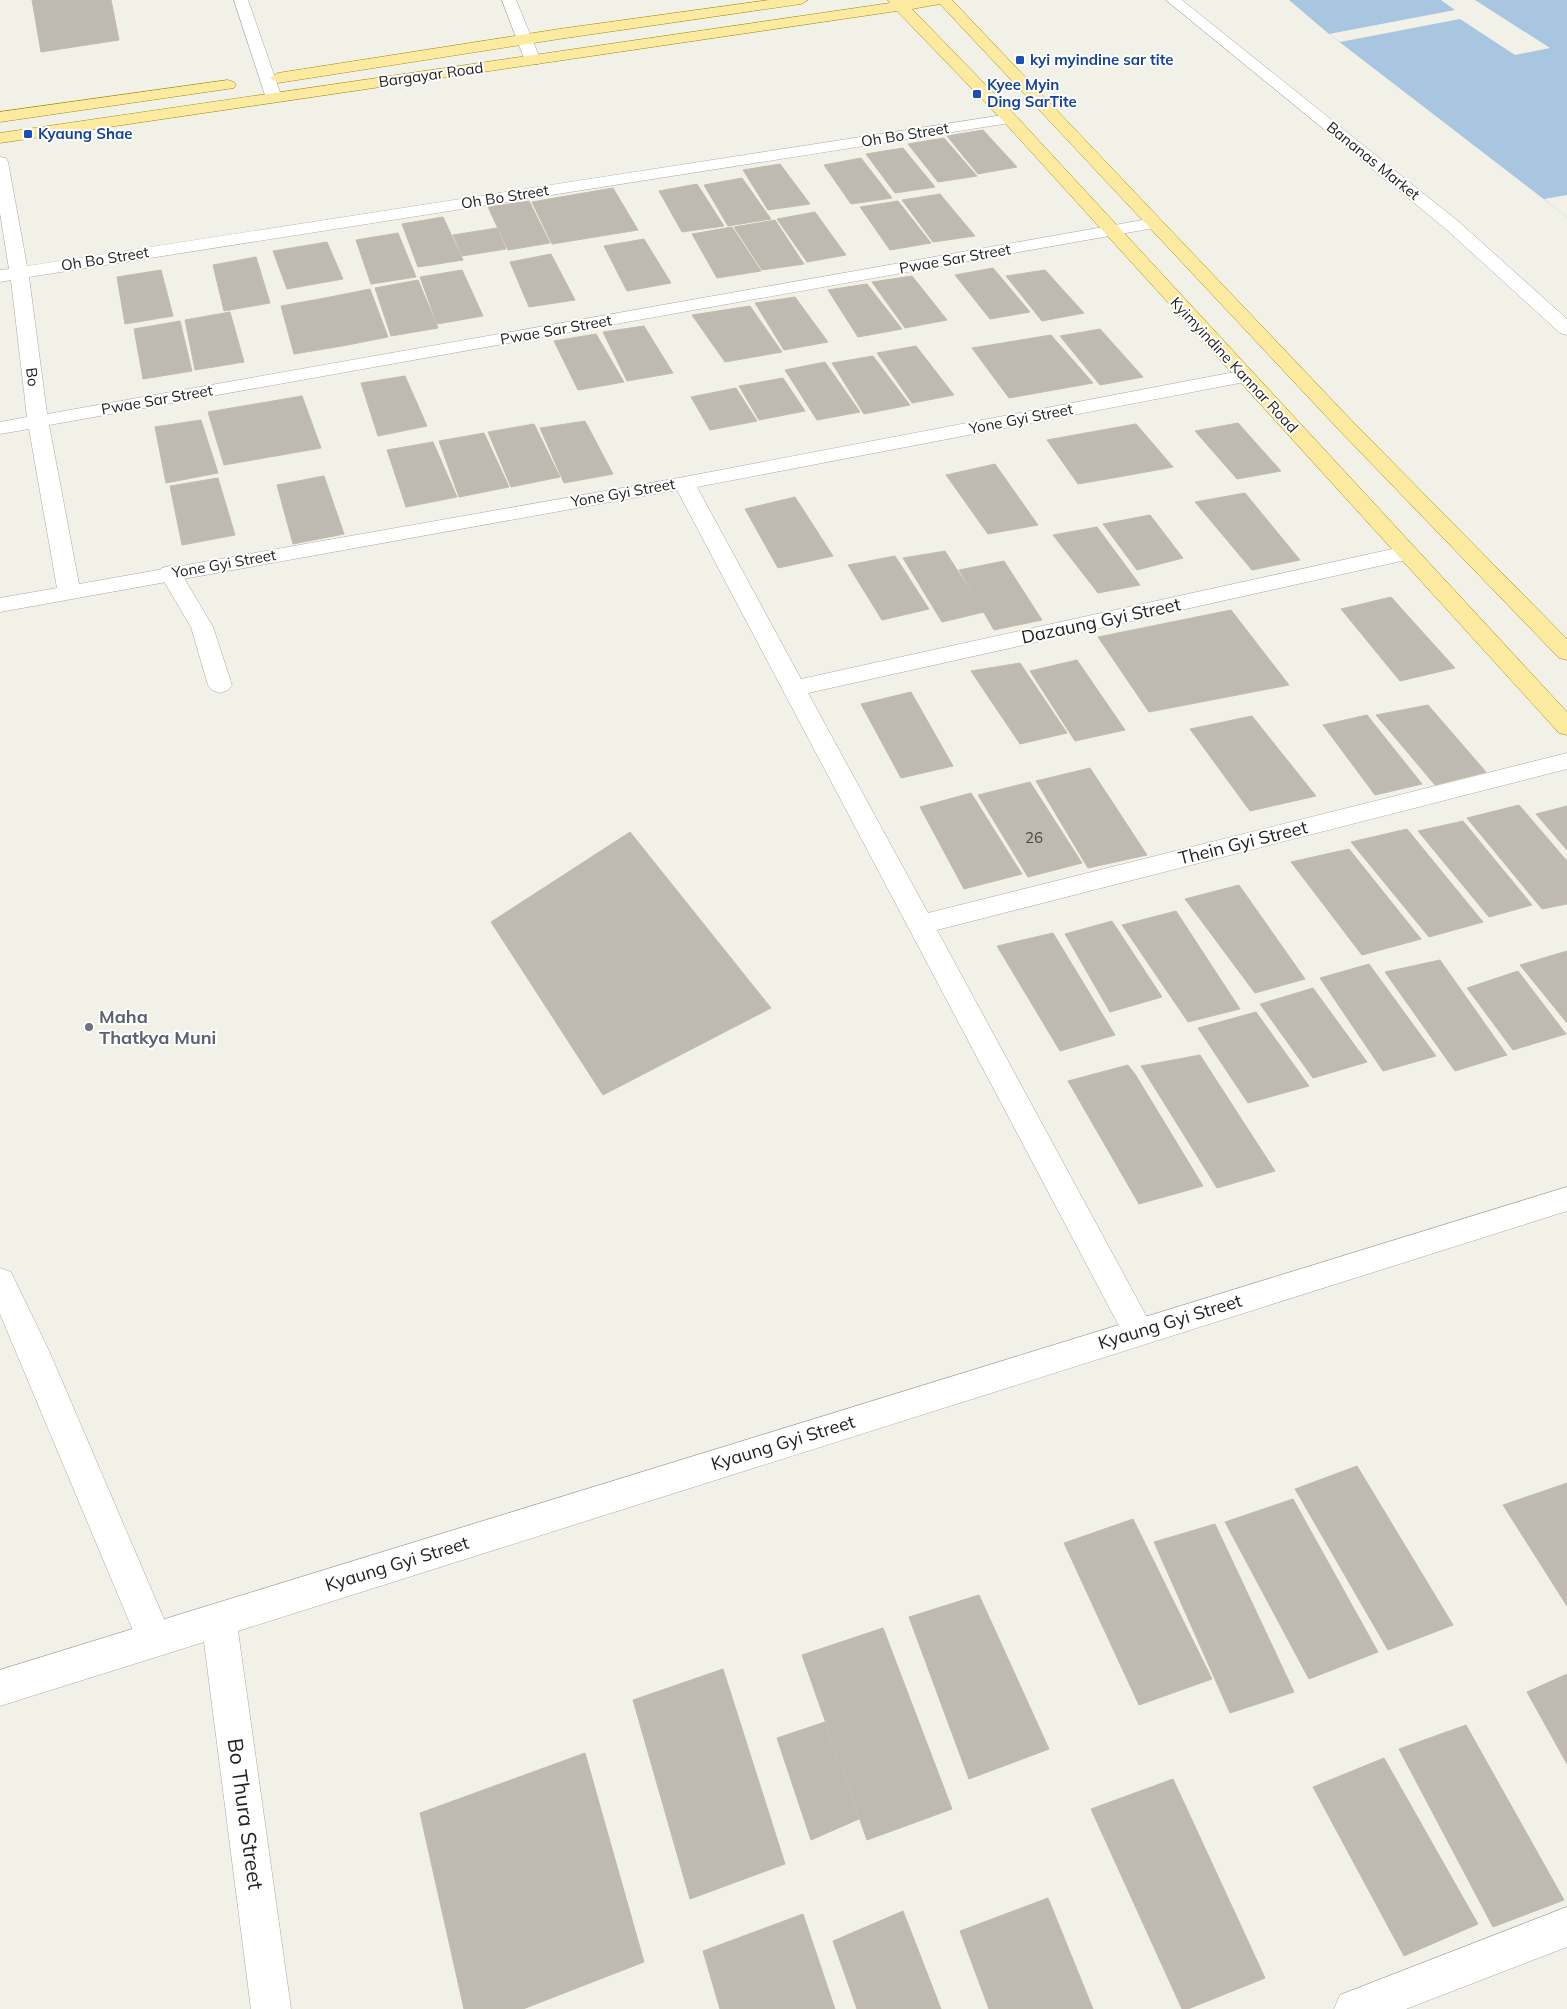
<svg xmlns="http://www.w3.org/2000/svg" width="1567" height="2009" viewBox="0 0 1567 2009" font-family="Mulish,sans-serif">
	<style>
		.water { fill: #a8c6df }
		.pier { fill: #f2f1e8 }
		.building { fill: #bfbab1; stroke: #c4bbaa }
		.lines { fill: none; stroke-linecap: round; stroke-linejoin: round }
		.service-casing { stroke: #a8a8a8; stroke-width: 1 }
		.minor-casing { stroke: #a8a8a8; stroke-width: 1 }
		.tertiary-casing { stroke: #a8a8a8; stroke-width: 1 }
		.primary-casing { stroke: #9f8e00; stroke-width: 1 }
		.service { fill: #fff; fill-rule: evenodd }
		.minor { fill: #fff; fill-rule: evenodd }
		.tertiary { fill: #fff; fill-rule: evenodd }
		.primary { fill: #fdeaa1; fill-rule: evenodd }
		.transit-dot { fill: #1a4fb4; stroke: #fff; stroke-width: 2 }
		.worship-dot { fill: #6b7280; stroke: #fff; stroke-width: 2 }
		.labels { text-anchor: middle; stroke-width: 4; stroke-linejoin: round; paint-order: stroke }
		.far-transit-label { font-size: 15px; font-weight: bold; fill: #164399; stroke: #fff; text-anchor: start }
		.far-street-label { font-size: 15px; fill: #212121; stroke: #fff }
		.number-label { font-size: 15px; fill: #484745 }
		.street-label { font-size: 18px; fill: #212121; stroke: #fff }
		.worship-label { font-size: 18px; font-weight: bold; fill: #5b616d; stroke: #fff; text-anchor: start }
		.near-street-label { font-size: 21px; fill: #212121; stroke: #fff }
	</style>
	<rect width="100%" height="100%" fill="#f2f1e8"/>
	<polygon class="water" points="1289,0 1567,0 1567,217 1329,34"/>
	<g class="pier">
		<polygon points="1441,0 1475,0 1550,48 1515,55 1460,19 1340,42 1329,34 1455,10"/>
		<polygon points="1567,195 1567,217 1544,199"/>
	</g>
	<g class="building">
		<polygon points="32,0 111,0 119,40 41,52"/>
		<polygon points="983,130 1017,167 978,174 947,136"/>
		<polygon points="944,138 977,176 938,182 908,144"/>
		<polygon points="903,148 935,187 895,193 866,154"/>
		<polygon points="861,158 892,198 851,204 824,165"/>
		<polygon points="780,164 810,204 768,210 743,170"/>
		<polygon points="742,178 771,219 728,226 704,185"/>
		<polygon points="697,184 724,226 682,232 659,191"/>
		<polygon points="613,188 638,230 595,237 572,195"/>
		<polygon points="940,194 975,236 933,242 902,200"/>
		<polygon points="572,195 595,237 552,244 532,202"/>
		<polygon points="529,201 550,243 508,250 488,207"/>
		<polygon points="898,201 931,243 890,250 860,207"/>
		<polygon points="815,212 846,255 807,262 777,219"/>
		<polygon points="443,217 463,260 418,267 402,224"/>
		<polygon points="775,220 804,264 762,270 734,227"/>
		<polygon points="732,227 761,271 717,278 692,234"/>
		<polygon points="497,228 506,249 462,256 453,235"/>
		<polygon points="398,233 416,277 371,284 356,240"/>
		<polygon points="644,239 671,283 627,291 604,246"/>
		<polygon points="327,242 343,279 287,289 273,251"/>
		<polygon points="551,254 575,300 529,307 510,262"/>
		<polygon points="256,257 270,303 224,311 213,265"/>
		<polygon points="993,268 1030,312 990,319 955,275"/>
		<polygon points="161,270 173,316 125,324 117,277"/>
		<polygon points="462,270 483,316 437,324 420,277"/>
		<polygon points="1045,270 1084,313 1042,321 1006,276"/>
		<polygon points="912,276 947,320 905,328 872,282"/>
		<polygon points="418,280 438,328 391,336 375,288"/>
		<polygon points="867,284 902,329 858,337 828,290"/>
		<polygon points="370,289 388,337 342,346 325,298"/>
		<polygon points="795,297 828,342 784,350 755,303"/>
		<polygon points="325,298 342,346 294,354 281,306"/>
		<polygon points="750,306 782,352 725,362 692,315"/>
		<polygon points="230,312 244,362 195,370 185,320"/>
		<polygon points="180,321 192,371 143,379 134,329"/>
		<polygon points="644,326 673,373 627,381 603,332"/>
		<polygon points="1100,329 1143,377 1100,385 1060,336"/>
		<polygon points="596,334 624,382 578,390 554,341"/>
		<polygon points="1051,335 1093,383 1009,398 972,348"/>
		<polygon points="916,346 954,395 912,403 877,353"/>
		<polygon points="873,356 910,405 864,414 832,363"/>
		<polygon points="825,362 860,412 817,420 785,370"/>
		<polygon points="405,376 427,426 378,436 361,383"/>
		<polygon points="783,378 805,411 759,420 739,386"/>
		<polygon points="736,388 757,421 710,430 691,397"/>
		<polygon points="302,396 321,448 224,465 208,412"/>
		<polygon points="201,420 218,473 166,483 155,427"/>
		<polygon points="585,421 613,474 564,483 540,428"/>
		<polygon points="1238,423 1281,471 1237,479 1195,431"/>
		<polygon points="534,424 560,477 511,487 488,432"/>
		<polygon points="1136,424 1173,467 1124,476 1091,432"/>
		<polygon points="1091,432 1124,476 1078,484 1047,440"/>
		<polygon points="484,433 509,487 459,497 439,441"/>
		<polygon points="433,442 457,497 406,507 387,450"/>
		<polygon points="995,464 1038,525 988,534 946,475"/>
		<polygon points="324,476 344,534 293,544 277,485"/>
		<polygon points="218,478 235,535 182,545 170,486"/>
		<polygon points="1245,493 1300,560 1252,570 1195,502"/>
		<polygon points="795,497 833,556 778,568 745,509"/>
		<polygon points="1150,515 1183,558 1137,570 1103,524"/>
		<polygon points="1097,527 1140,585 1098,593 1053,535"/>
		<polygon points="945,551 984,612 942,622 903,558"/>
		<polygon points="895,556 929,609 882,620 848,565"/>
		<polygon points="1004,561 1042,620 994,630 959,570"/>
		<polygon points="1391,597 1455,668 1400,681 1341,609"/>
		<polygon points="1231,610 1289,685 1149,712 1098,637"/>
		<polygon points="1077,660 1125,730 1075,741 1030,671"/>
		<polygon points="1020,663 1067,733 1020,744 971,671"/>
		<polygon points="911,692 953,766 901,778 861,704"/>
		<polygon points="1428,705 1486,772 1435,785 1376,715"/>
		<polygon points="1367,715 1422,784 1375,795 1323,725"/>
		<polygon points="1252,716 1316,796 1250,811 1190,729"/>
		<polygon points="1090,768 1147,855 1088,868 1036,781"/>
		<polygon points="1030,782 1082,863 1028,877 978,795"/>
		<polygon points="971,793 1022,874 964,889 920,807"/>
		<polygon points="1519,805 1567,861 1567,904 1542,909 1467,818"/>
		<polygon points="1567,806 1567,850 1536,814"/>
		<polygon points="1463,821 1532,905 1489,917 1418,831"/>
		<polygon points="1407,829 1483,922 1429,937 1351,842"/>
		<polygon points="630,832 771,1008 603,1095 491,922"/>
		<polygon points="1349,849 1421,939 1362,955 1291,862"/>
		<polygon points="1239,885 1305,979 1255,993 1185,899"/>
		<polygon points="1176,911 1240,1009 1188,1022 1122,925"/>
		<polygon points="1112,921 1162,997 1110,1012 1065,934"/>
		<polygon points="1053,933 1115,1035 1060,1051 997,946"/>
		<polygon points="1567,951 1567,1023 1520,965"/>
		<polygon points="1440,960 1507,1055 1455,1071 1385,972"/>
		<polygon points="1369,964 1436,1056 1383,1071 1320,978"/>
		<polygon points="1518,971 1566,1034 1513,1050 1467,988"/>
		<polygon points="1313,988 1367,1062 1313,1078 1260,1004"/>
		<polygon points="1256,1012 1309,1086 1248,1103 1198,1028"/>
		<polygon points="1200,1055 1275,1171 1217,1188 1141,1066"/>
		<polygon points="1128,1065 1135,1074 1203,1186 1139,1204 1068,1081"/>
		<polygon points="1357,1466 1453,1625 1388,1650 1295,1489"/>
		<polygon points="1567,1483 1567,1606 1503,1505"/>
		<polygon points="1293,1499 1378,1652 1309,1679 1225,1522"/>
		<polygon points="1133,1519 1212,1679 1139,1705 1064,1543"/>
		<polygon points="1215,1524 1294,1692 1230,1713 1154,1542"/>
		<polygon points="979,1595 1049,1749 969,1779 909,1617"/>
		<polygon points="883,1628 952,1809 867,1840 802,1655"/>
		<polygon points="723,1669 785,1864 690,1899 633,1700"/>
		<polygon points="1567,1674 1567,1764 1527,1692"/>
		<polygon points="825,1722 859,1819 811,1840 777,1738"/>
		<polygon points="1466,1725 1564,1900 1493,1927 1399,1749"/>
		<polygon points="585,1753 644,1962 523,2009 464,2009 420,1813"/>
		<polygon points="1384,1758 1478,1924 1404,1956 1313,1787"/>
		<polygon points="1173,1779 1265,1978 1188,2009 1182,2009 1091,1809"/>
		<polygon points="1048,1898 1093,2009 989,2009 960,1931"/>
		<polygon points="903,1911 941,2009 857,2009 833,1941"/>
		<polygon points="803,1914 835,2009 720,2009 703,1951"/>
	</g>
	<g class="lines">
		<g class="service-casing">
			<g id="service">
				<polygon points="170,566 178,568 213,627 232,685 228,690 220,693 212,690 208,685 191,627 159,573 162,568"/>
				<polygon points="0,1268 11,1272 50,1353 173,1640 168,1652 155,1657 142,1652 0,1314"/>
			</g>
		</g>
		<g class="minor-casing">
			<g id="minor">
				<polygon points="234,0 248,0 282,98 280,101 268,101 266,98"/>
				<polygon points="502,0 516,0 541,61 539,64 527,64 525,61"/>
				<polygon points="1166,0 1182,0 1459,222 1567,319 1567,335 1560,333 1447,230"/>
				<polygon points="1010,114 1016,116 1018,119 1016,122 29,277 47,414 1154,218 1160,219 1163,223 1160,227 1154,228 49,425 79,584 684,477 1245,370 1252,372 1255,376 1252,380 1245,382 697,487 801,679 1406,546 1414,548 1417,553 1414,558 1406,560 808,693 928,913 1567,753 1567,769 937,930 1149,1321 1154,1331 1149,1341 1138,1345 1127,1341 677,490 0,612 0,598 57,588 29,429 0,434 0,422 27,417 11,280 0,282 0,270 9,269 0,213 0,157 6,158 8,162 27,266"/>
				<polygon points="1567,1907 1567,1947 1406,2009 1334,2009 1340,1995"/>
			</g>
		</g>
		<g class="tertiary-casing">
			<polygon id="tertiary" points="1567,1187 1567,1211 238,1631 291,2009 251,2009 204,1642 0,1706 0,1670"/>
		</g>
		<g class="primary-casing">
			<g id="primary">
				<polygon points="769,0 808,0 801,4 559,39 278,83 270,78 278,73 559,29"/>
				<polygon points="888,0 952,0 1353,422 1567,639 1567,660 1559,658 1339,430 940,4 912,9 1016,116 1567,712 1567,735 1559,733 1004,122 897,11 0,143 0,133 890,3"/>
				<polygon points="228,80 234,82 236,85 234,88 0,122 0,112"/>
			</g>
		</g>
		<use href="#service" class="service"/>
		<use href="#minor" class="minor"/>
		<use href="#tertiary" class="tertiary"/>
		<use href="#primary" class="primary"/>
	</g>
	<g class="transit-dot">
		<rect x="1015" y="55" width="10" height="10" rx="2.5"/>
		<rect x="972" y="89" width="10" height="10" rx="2.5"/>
		<rect x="23" y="129" width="10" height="10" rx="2.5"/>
	</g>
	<circle class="worship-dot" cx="89" cy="1027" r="5"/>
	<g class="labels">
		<g class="far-transit-label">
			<text x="1030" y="65">kyi myindine sar tite</text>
			<text x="987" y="90">Kyee Myin<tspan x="987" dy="17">Ding SarTite</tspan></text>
			<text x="38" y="139">Kyaung Shae</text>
		</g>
		<g class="far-street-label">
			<text transform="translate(431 75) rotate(-8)" y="5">Bargayar Road</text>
			<text transform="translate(905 135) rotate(-9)" y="5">Oh Bo Street</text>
			<text transform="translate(1373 161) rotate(39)" y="5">Bananas Market</text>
			<text transform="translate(505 197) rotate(-9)" y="5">Oh Bo Street</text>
			<text transform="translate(105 259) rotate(-9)" y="5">Oh Bo Street</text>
			<text transform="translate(955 259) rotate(-10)" y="5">Pwae Sar Street</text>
			<text transform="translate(556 330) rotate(-10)" y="5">Pwae Sar Street</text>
			<text transform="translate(1234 365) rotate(47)" y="5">Kyimyindine Kannar Road</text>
			<text transform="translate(32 377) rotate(83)" y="5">Bo</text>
			<text transform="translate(157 400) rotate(-10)" y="5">Pwae Sar Street</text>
			<text transform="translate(1021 419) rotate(-11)" y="5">Yone Gyi Street</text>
			<text transform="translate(623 493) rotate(-10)" y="5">Yone Gyi Street</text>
			<text transform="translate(224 564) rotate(-10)" y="5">Yone Gyi Street</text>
		</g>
		<g class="number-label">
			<text x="1034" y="843">26</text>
		</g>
		<g class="street-label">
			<text transform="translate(1101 621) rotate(-12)" y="6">Dazaung Gyi Street</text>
			<text transform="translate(1243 843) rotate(-14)" y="6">Thein Gyi Street</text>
			<text transform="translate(1170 1322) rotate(-17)" y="6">Kyaung Gyi Street</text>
			<text transform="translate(783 1443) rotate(-17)" y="6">Kyaung Gyi Street</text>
			<text transform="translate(397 1564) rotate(-17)" y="6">Kyaung Gyi Street</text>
		</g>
		<g class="worship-label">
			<text x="99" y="1023">Maha<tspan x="99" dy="21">Thatkya Muni</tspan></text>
		</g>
		<g class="near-street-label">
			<text transform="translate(245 1814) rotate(82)" y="7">Bo Thura Street</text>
		</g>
	</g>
</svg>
